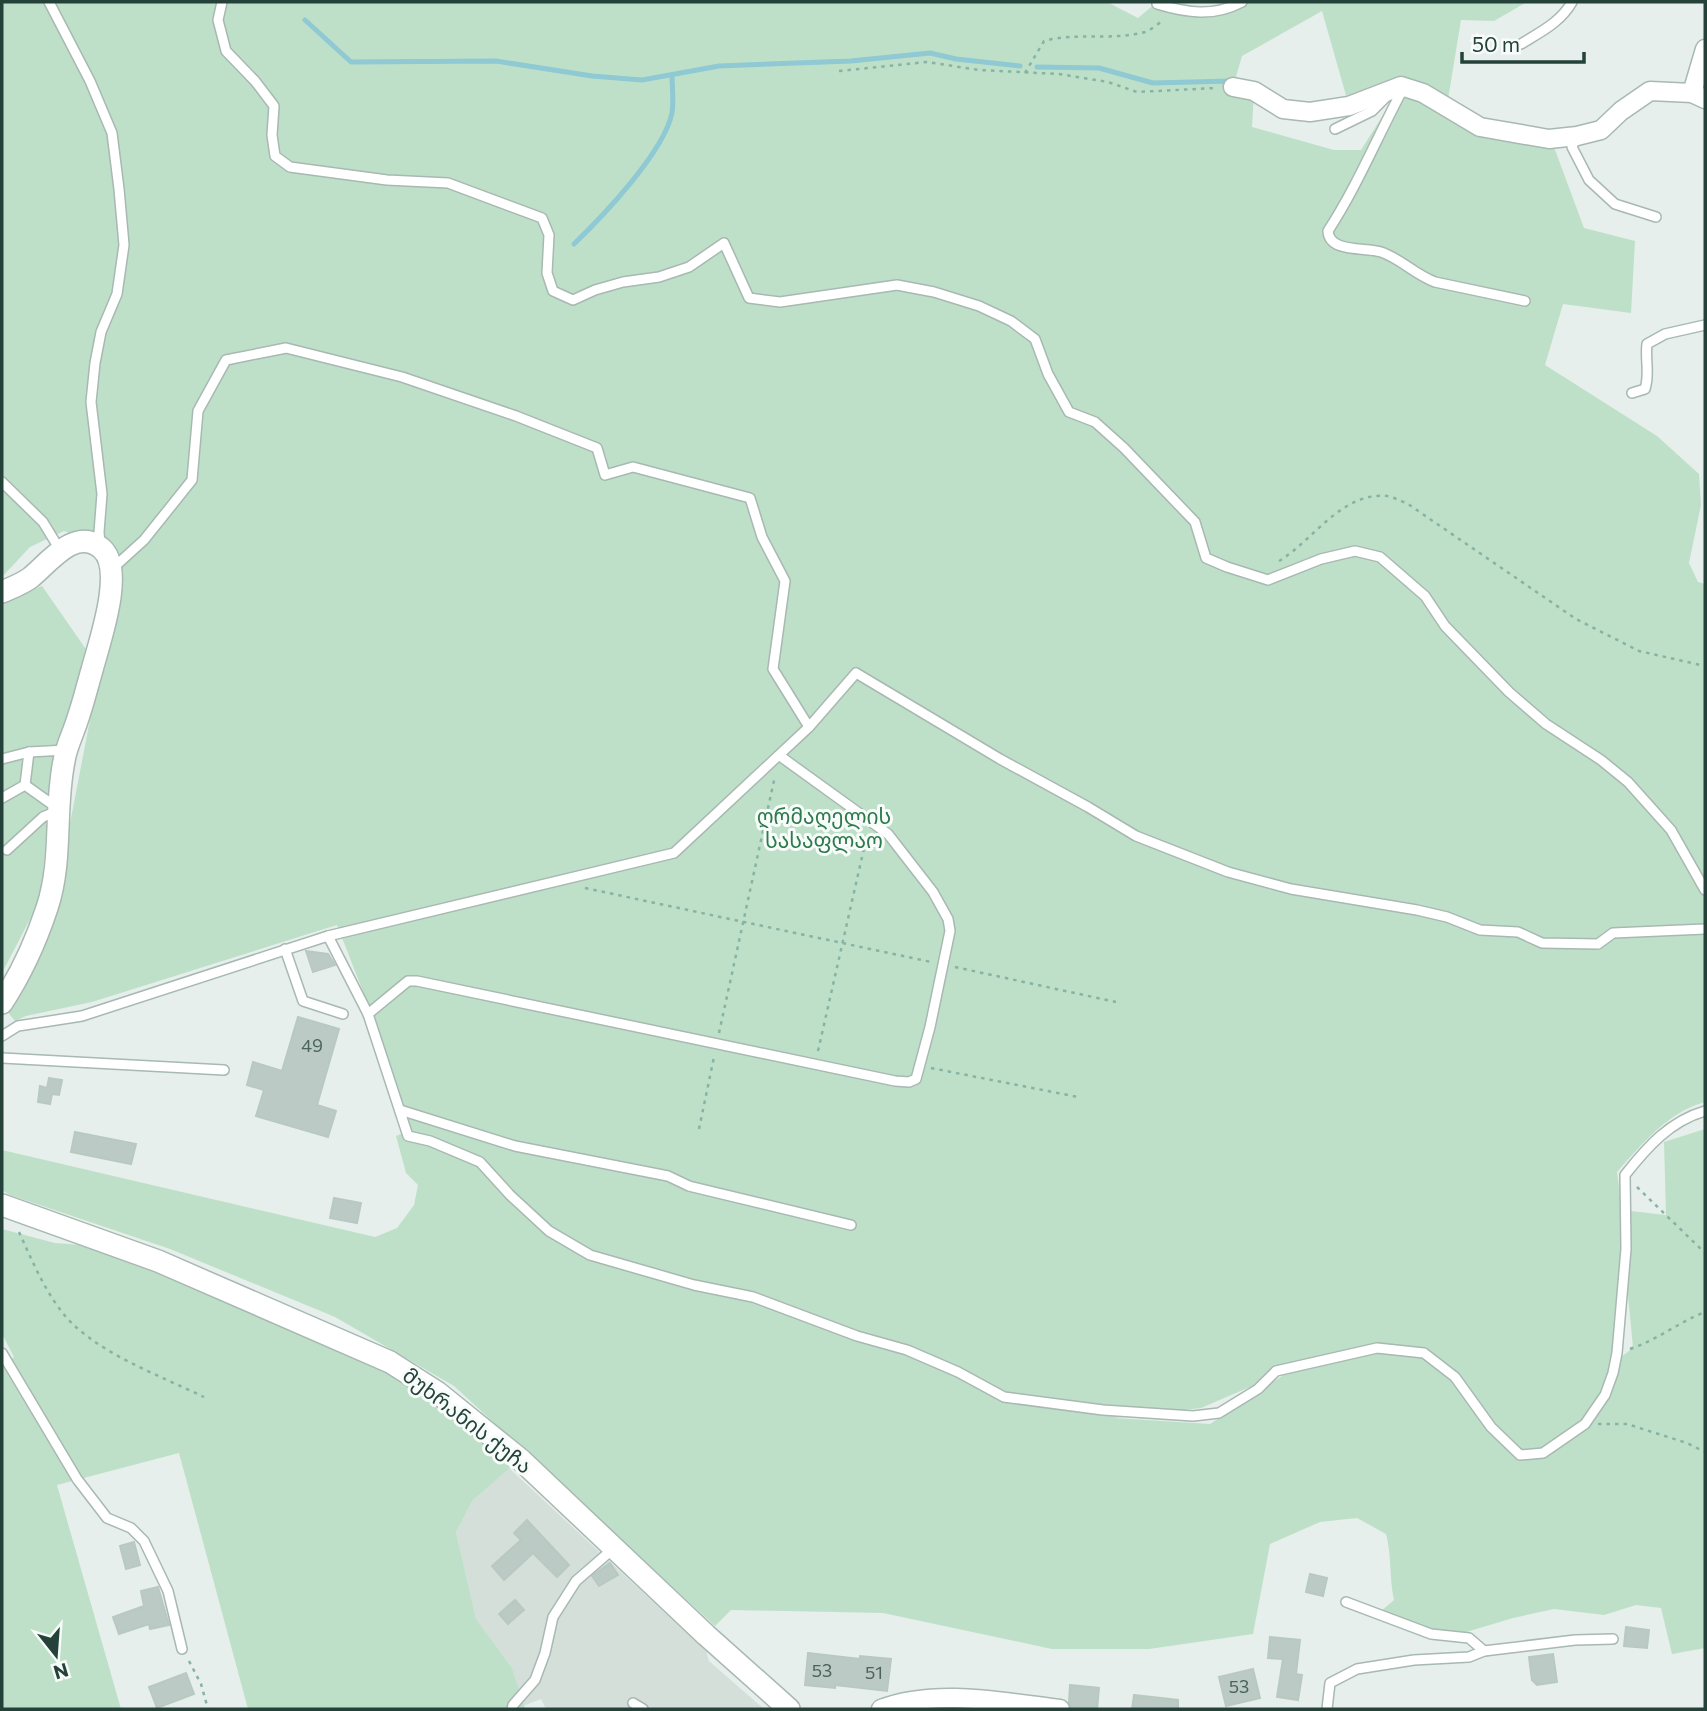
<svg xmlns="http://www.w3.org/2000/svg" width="1707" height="1711" viewBox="0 0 1707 1711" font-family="Commissioner,'Noto Sans Georgian',sans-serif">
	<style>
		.built { fill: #d4dfda }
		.green { fill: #bfe0c8; fill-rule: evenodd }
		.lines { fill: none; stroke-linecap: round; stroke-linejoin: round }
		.stream { stroke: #8ec9d4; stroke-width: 5 }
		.building { fill: #bbcac4; stroke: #b8c9c2; stroke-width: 2 }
		.service-casing { stroke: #a8b8b2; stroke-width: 12 }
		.minor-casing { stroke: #a8b8b2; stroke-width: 21 }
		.tertiary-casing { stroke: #a8b8b2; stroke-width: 24 }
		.path { stroke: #86b3a5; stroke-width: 2.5; stroke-dasharray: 3.5 5; stroke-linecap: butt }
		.service { stroke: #fff; stroke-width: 9 }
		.minor { stroke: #fff; stroke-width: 18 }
		.tertiary { stroke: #fff; stroke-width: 21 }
		.labels { text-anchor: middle; stroke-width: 6; stroke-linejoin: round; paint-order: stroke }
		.number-label { font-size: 18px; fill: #4a645c }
		.park-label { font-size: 21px; fill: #2d7a4b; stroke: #f7fbf9 }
		.street-label { font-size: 21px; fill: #24423a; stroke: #f7fbf9 }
	</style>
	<rect width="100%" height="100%" fill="#e6efeb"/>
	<polygon class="built" points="509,1468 706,1651 709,1661 764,1709 546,1709 541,1699 523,1706 512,1668 476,1620 456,1532 473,1500"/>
	<g class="green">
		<path d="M2,2h1105l31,16 19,-16h14l34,7 26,-7h296l-33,19 -33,-1 -16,98 109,29 30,81 51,13 -4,72 -68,-9 -18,61 112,71 42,38 2,31 -12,58 9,19 7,2v518c-37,10 -63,42 -88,70l5,38 44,5 -2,-73 41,-13v519l-33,6 -11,-46 -25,-3 -32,10 -50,-6 -41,9 -50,15 -31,-2 -51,-20 13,-11c-5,-22 -2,-44 -8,-66l-29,-16 -37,4 -50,22 -17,90 -104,15h-97l-169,-36 -152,-3 -16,16 -261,-240 -119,-69 -165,-68 -160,-54 -8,-5v-40l373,87 22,-9 17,-23 4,-20 -12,-12 -10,-37 12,-5 -39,-124 -32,-82 -245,77 -66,14 -11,5 -9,-11 56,-145 42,-218 4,-100 -44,-16 -34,16 -28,30zM1322,11l27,95 52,-19 -40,63h-27l-82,-23 2,-36 -21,-4 9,-31zM1625,1263l8,85 -16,12zM1294,1368l-84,56 -95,-6 86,-10z"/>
		<polygon points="42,586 90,655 51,774 41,898 2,973 2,600"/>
		<polygon points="2,1229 55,1243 94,1246 297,1327 402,1380 513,1465 473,1500 456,1532 476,1619 512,1668 525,1709 248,1709 179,1453 57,1485 121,1709 2,1709 2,1366 14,1357 2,1334"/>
	</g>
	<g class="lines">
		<g class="stream">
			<polyline points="305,20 351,62 496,61 592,76 642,80 719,66 851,61 930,53 956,59 1020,66"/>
			<polyline points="1037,67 1099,68 1153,83 1232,81"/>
			<path d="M574,244c29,-28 90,-92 98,-131 2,-12 0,-26 0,-38"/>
		</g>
	</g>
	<g class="building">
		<polygon points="306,951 328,954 335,965 313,972"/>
		<polygon points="298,1017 339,1029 317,1105 336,1111 328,1137 256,1116 264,1090 247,1085 253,1062 282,1071"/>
		<polygon points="49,1078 62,1080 59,1095 52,1094 50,1104 38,1102 40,1086 47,1088"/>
		<polygon points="75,1132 136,1144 131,1164 71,1152"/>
		<polygon points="334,1198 361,1203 357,1223 330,1218"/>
		<polygon points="527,1520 569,1565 557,1577 533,1553 504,1580 492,1566 521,1540 514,1533"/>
		<polygon points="134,1542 140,1565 126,1569 120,1546"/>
		<polygon points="610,1563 618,1575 599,1586 592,1576"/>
		<polygon points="1310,1574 1327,1578 1323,1596 1306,1592"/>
		<polygon points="158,1587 169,1625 150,1629 149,1624 119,1634 113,1617 144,1606 141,1591"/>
		<polygon points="515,1600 524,1610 508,1624 499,1614"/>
		<polygon points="1626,1627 1649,1630 1647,1648 1624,1646"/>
		<polygon points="1270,1637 1300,1640 1296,1674 1302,1675 1298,1700 1277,1697 1283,1659 1268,1658"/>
		<polygon points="808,1653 860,1659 860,1656 891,1659 887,1691 835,1685 835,1688 805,1685"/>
		<polygon points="1553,1654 1557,1682 1537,1685 1532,1680 1529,1657"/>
		<polygon points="1253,1669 1260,1698 1226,1706 1219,1677"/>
		<polygon points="186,1673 194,1694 157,1708 149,1687"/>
		<polygon points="1070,1685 1099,1688 1097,1709 1071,1707 1069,1702"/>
		<polygon points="1134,1695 1178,1700 1178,1709 1132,1709"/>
	</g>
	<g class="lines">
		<g class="service-casing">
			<g id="service">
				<polyline points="49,2 90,81 112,133 119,189 124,245 117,294 101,332 95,363 91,402 102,494 99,532 100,545"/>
				<polyline points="222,2 218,20 226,51 255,81 274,106 272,135 275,156 290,167 387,180 448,183 542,218 549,235 547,273 553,291 573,300 595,290 623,282 659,277 689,267 724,243 749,298 780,302 897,285 934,292 979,306 1011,321 1035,339 1048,374 1069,412 1095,422 1124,448 1195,522 1206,558 1227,567 1268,580 1321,559 1355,551 1380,557 1425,596 1445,626 1509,692 1546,724 1601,760 1628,782 1671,830 1705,890"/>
				<path d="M1157,4c30,9 57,13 85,-2"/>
				<path d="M1521,44c19,-12 39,-21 51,-42"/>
				<path d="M1404,87c-26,48 -46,98 -76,144 1,22 37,16 53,21 19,6 34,23 54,30l90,19"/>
				<polyline points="1335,129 1372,111 1386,97"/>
				<polyline points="1577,136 1572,147 1589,180 1615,204 1656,217"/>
				<path d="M1632,393l13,-4c5,-15 0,-29 2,-45l18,-10 40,-9"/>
				<polyline points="2,482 43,522 60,550"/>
				<polyline points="112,569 144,540 192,480 198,411 226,360 286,348 402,377 516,416 597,448 605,475 633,467 750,498 762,537 785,581 773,669 809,727"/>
				<polyline points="2,759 29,752 66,750"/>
				<polyline points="2,798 25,785 29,752"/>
				<polyline points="7,850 43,817 60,810 25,785"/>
				<path d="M328,936l40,78 40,122 22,5 50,21 30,33 39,36 41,24 104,30 59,12 104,39 50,14 51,22 46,25 99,13 90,6 26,-3 39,-24 18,-18 101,-23 47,5 31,24 36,50 29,28 23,-2 42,-29 20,-29 8,-22 4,-20 9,-104 -1,-74c22,-28 45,-54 80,-64"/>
				<polyline points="285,949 303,1001 343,1014"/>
				<polyline points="368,1014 408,981 417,981 895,1081 909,1082 916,1079 930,1027 950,931 948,919 933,892 888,834 780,756"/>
				<polyline points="2,1036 18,1026 82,1016 328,936 674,853 809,727 856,673 1000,759 1088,807 1136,836 1228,872 1291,889 1417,910 1447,917 1480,930 1518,932 1542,943 1598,944 1613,933 1705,929"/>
				<polyline points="2,1058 224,1070"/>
				<polyline points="400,1110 515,1146 668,1176 689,1186 851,1225"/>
				<polyline points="2,1353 77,1479 107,1518 131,1528 144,1541 168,1591 182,1649"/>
				<polyline points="1346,1602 1431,1634 1469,1638 1484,1651"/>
				<polyline points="633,1703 643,1709"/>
				<polyline points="512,1709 513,1705 535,1680 545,1653 553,1617 576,1581 614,1548"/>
				<polyline points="1327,1709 1330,1683 1357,1669 1414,1660 1469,1657 1484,1651 1575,1640 1613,1639"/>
			</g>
		</g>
		<g class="minor-casing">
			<g id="minor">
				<polyline points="1233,87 1254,91 1283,109 1310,112 1349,106 1401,86 1423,93 1480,127 1549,139 1577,136 1601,130 1621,111 1650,91 1692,93 1705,99"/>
				<polyline points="1692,93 1705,49"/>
				<path d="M881,1709c54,-21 122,-7 179,0"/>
			</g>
		</g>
		<g class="tertiary-casing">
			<g id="tertiary">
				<path d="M2,592c9,-4 20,-8 28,-14 18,-14 45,-52 71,-30 25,20 -2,95 -9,122 -5,17 -9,34 -15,51 -4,13 -11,26 -13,40 -10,49 -1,99 -17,147 -11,33 -26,66 -45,95"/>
				<polyline points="2,1205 158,1261 390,1362 437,1392 520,1459 706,1635 789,1709"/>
			</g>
		</g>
		<g class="path">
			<polyline points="839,71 927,62 979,70 1059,74 1108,82 1137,92 1216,88"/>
			<path d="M1025,73l19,-32c33,-9 68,0 101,-9 6,-2 13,-8 18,-12"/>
			<path d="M1279,561c35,-21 62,-69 108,-65 6,1 14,5 21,8l168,115 63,32 66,15"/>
			<polyline points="585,888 931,962"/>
			<polyline points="955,967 1116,1002"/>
			<polyline points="719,1033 775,776"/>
			<polyline points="818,1051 867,835"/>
			<polyline points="931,1068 1078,1097"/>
			<polyline points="699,1129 714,1057"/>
			<polyline points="1637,1187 1705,1253"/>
			<path d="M19,1232c12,26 23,53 40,76 29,42 100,67 145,89"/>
			<path d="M1630,1349c29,-10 49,-27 75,-37"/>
			<polyline points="1598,1424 1627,1424 1687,1443 1705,1452"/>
			<polyline points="189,1661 201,1684 208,1709"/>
		</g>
		<use href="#service" class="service"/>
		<use href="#minor" class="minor"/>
		<use href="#tertiary" class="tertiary"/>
	</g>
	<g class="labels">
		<g class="number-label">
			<text x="312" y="1052">49</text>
			<text x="822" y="1677">53</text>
			<text x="874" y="1679">51</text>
			<text x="1239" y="1693">53</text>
		</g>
		<g class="park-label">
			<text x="824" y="824">ღრმაღელის<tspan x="824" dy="24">სასაფლაო</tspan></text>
		</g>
		<g class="street-label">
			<text transform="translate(467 1421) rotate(38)" y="7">მუხრანის ქუჩა</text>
		</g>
	</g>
	<rect width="1707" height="1711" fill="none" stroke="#24423a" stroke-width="7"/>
	<g transform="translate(56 1655) rotate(163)" stroke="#f7fbf9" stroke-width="5" paint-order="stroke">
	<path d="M0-5L12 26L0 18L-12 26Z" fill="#24423a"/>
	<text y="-10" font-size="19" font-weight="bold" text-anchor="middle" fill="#24423a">N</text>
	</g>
	<path d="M1462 52v10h122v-10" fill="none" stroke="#24423a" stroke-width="3.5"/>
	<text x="1472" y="52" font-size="21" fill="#24423a" stroke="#f7fbf9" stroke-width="5" paint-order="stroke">50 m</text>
</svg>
